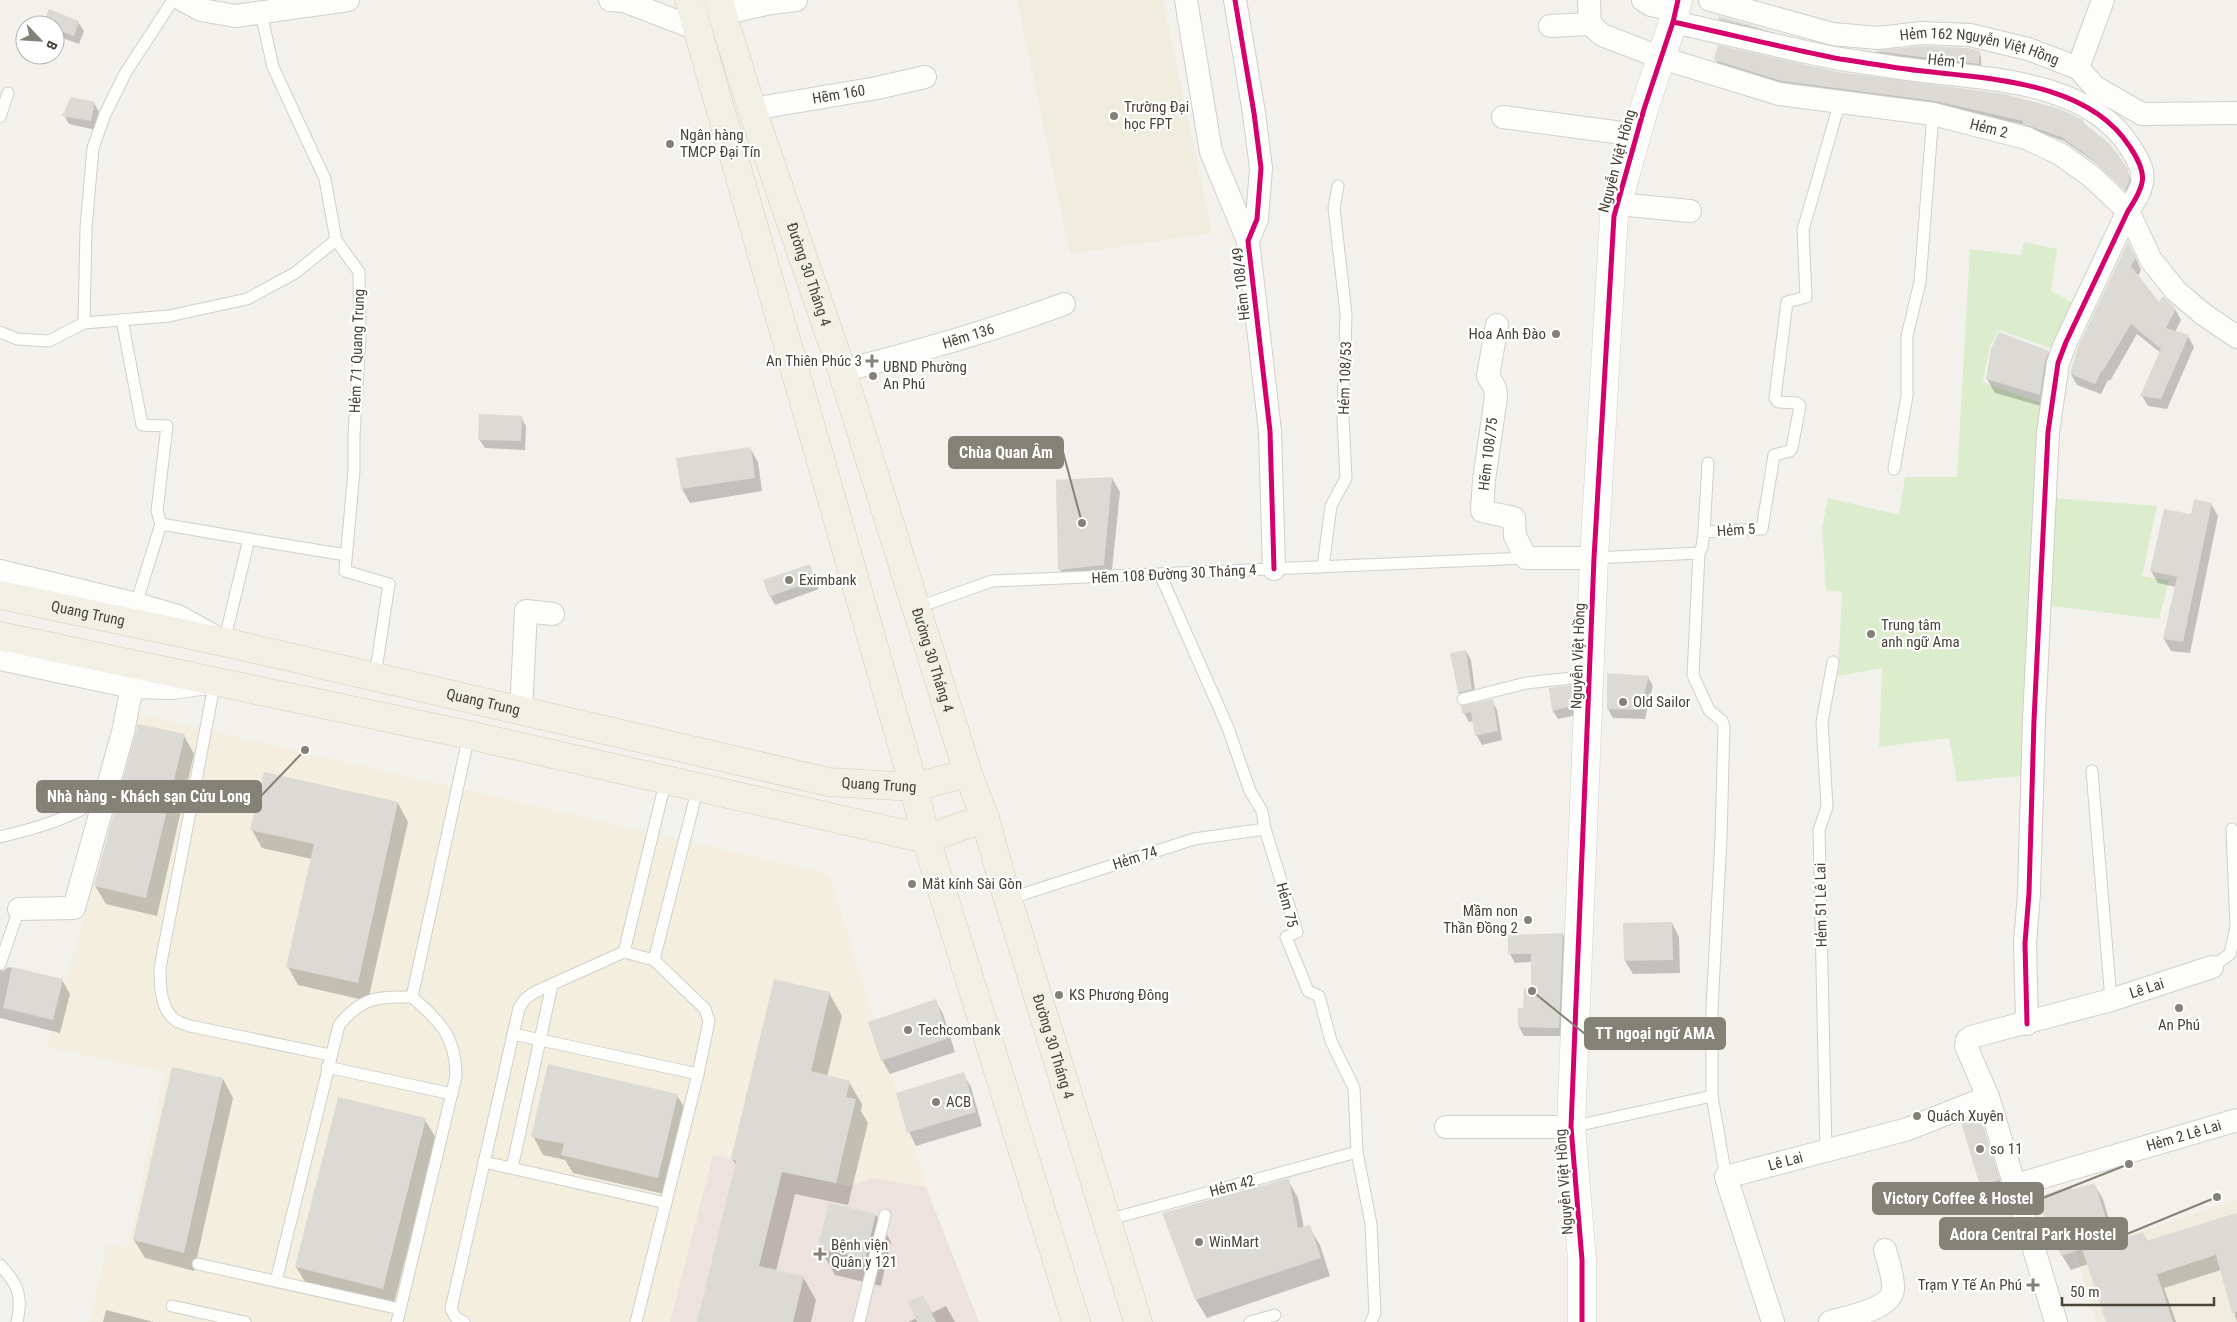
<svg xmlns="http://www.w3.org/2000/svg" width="2237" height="1322" viewBox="0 0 2237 1322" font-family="'Roboto Condensed',sans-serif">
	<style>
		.commercial { fill: #f4eedf }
		.education { fill: #f0edde }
		.medical { fill: #ede2dd }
		.green { fill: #dbedcc }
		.shadow { fill: #0003 }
		.building { fill: #dcdad4 }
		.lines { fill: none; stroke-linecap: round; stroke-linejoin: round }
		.service-casing { stroke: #d0cfca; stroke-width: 13 }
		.minor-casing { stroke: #d0cfca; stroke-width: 24 }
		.tertiary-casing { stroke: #d0cfca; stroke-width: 29 }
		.primary-casing { stroke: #d4cfb9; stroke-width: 29 }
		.service { stroke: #fdfdfc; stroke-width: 11 }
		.minor { stroke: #fdfdfc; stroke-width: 22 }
		.tertiary { stroke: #fdfdfc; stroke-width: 28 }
		.primary { stroke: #f2efe4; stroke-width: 28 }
		.cycleway-casing { stroke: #fff; stroke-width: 8 }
		.cycleway { stroke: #d6006c; stroke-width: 5 }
		.poi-dot { fill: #848176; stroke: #fff; stroke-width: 2 }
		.labels { text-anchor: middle; stroke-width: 4.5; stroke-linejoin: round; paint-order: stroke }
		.street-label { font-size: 15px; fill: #494437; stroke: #fff }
		.poi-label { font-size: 15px; fill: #494437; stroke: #fff; text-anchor: start }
		.leader { fill: none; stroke: #848176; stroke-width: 2 }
		.callout-dot { fill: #848176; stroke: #fff; stroke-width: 2 }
		.callout { fill: #848176; stroke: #848176; stroke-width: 2 }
		.callout-label { font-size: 16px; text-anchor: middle; font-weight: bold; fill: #fff }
	</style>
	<rect width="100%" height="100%" fill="#f2f1ec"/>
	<polygon class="commercial" points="133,713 829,874 926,1187 872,1178 849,1186 714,1155 670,1322 90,1322 107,1244 128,1248 164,1072 47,1047 93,886"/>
	<g class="education">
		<polygon points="1017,0 1163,0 1212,233 1070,254"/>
		<polygon points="2237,1200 2237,1322 2096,1322 2076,1252"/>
	</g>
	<polygon class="medical" points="713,1155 849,1186 872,1178 926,1187 979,1322 670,1322"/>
	<polygon class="green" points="2024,242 2057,249 2051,291 2073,303 2053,349 1999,330 1990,346 1983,382 2046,405 2040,497 2157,506 2142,576 2169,580 2159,619 2044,605 2030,775 1957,782 1949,738 1879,747 1882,668 1838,676 1842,592 1826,590 1822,528 1828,498 1899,515 1905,477 1957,477 1970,249 2021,255"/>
	<g class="shadow">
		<polygon points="49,11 78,22 84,31 79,44 55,35 55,25 45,25"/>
		<polygon points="1719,18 1775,33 1776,35 1722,22"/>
		<polygon points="1922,47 1979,52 1981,56 1981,68 1876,54 1875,52"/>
		<polygon points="1716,60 1837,73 1976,91 2033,102 2059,110 2106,141 2118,155 2129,175 2131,183 2128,193 2096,163 2064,141 2026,127 2025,125 1938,105 1785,85 1718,64"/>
		<polygon points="94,103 99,112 96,130 69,124 64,115"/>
		<polygon points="2134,254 2141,270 2138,276 2159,304 2175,309 2181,320 2175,332 2188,336 2194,347 2167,409 2148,406 2142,396 2161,353 2137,334 2110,381 2108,380 2101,394 2077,385 2071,374"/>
		<polygon points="2048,352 2056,365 2048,408 1995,393 1987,379"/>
		<polygon points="521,417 526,426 525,450 485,448 479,439"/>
		<polygon points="750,448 758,462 762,491 690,503 682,489"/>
		<polygon points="1112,478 1120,492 1111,579 1068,583 1060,570"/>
		<polygon points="2211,504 2218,516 2190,653 2171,651 2164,639 2176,587 2158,583 2151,571 2192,516"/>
		<polygon points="809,566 819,589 775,605 770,596"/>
		<polygon points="1466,651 1471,660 1476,698 1465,702 1459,693 1452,654"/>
		<polygon points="1648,677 1653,686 1645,719 1613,718 1608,709"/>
		<polygon points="1573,687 1578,696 1577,715 1558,719 1553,711"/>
		<polygon points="1492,701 1497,710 1502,740 1482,745 1477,736 1474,721 1469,722 1464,713"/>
		<polygon points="184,736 194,754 157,916 106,904 95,886"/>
		<polygon points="398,803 408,822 368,1001 298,985 288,967 312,859 262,848 252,830"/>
		<polygon points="1672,923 1679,937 1680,973 1633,974 1625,961"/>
		<polygon points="1563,934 1568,943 1564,1036 1524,1036 1519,1027 1532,989 1532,962 1515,963 1510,954"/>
		<polygon points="0,950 6,960 2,972 8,967 62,980 70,994 60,1033 0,1018"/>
		<polygon points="829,993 842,1016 827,1077 849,1082 862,1104 861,1111 868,1123 848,1205 795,1194 776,1271 803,1277 816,1300 811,1322 698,1322 736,1165 732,1159"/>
		<polygon points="935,1000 943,1014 955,1052 890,1074 882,1060"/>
		<polygon points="963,1074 971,1087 982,1126 916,1146 909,1132"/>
		<polygon points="223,1079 233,1098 194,1271 145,1258 134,1240"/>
		<polygon points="677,1095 687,1113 668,1195 573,1173 565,1160 543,1155 533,1136"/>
		<polygon points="425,1120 436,1138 393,1307 307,1285 296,1267"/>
		<polygon points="1981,1120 2001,1184 1983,1190 1963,1122"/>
		<polygon points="1288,1180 1298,1198 1304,1228 1309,1227 1320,1245 1330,1276 1207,1318 1196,1300 1164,1214"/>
		<polygon points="2094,1184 2103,1199 2116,1243 2143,1234 2148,1242 2237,1214 2237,1322 2221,1270 2164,1288 2176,1322 2107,1322 2088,1264 2071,1270 2053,1241 2072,1191"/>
		<polygon points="876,1215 891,1242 881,1286 835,1275 820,1248"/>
		<polygon points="922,1296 932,1313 946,1306 955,1322 908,1322 917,1318"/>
		<polygon points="106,1310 154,1322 103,1322"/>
	</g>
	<g class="building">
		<polygon points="49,9 79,21 74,36 55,29 55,25 43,24"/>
		<polygon points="1719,16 1776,32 1718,19"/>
		<polygon points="1718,45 1838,72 2005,94 2060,109 2083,120 2084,123 2110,144 2128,169 2129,182 2125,190 2092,159 2061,137 2023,124 2023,121 1935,101 1782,81 1714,60"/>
		<polygon points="1922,46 1968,48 1980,51 1979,64 1873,51"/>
		<polygon points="71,97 95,102 91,121 62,116"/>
		<polygon points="2128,242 2136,258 2131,266 2159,302 2163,296 2176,309 2166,328 2189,335 2161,399 2140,396 2161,349 2131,324 2103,371 2102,370 2095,384 2070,374 2078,347"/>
		<polygon points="1999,332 2049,351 2045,361 2040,395 1986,379 1991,349"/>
		<polygon points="479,414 522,416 521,441 478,440"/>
		<polygon points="751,447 755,478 681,489 676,458"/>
		<polygon points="1112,477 1104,565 1058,570 1056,480"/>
		<polygon points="2194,499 2212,503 2183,642 2163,639 2177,577 2150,571 2164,509 2191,514"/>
		<polygon points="810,564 815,580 769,597 763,580"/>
		<polygon points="1466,650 1472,689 1458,693 1450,653"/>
		<polygon points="1607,673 1649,676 1640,710 1607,709"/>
		<polygon points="1573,685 1572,706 1552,711 1549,688"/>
		<polygon points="1493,699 1498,731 1475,736 1471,712 1462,714 1461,706"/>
		<polygon points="138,724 185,734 146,898 94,886"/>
		<polygon points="264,772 398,802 358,983 286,967 314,844 250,830"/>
		<polygon points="1672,922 1673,960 1624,961 1623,923"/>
		<polygon points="1563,933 1559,1028 1518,1027 1518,1008 1523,1008 1524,988 1531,988 1531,954 1508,954 1508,935"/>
		<polygon points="12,967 63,979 53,1020 3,1008"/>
		<polygon points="774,979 830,992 811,1071 850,1081 846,1097 856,1099 836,1183 782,1172 759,1266 804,1276 793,1322 697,1322 736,1161 731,1159"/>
		<polygon points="936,999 949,1038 881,1061 868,1022"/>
		<polygon points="548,1064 678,1094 658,1178 561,1155 564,1144 531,1137"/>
		<polygon points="172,1067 223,1078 184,1253 133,1240"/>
		<polygon points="964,1072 976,1112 907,1133 896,1093"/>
		<polygon points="338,1097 426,1118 383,1289 295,1267"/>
		<polygon points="1980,1115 1999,1180 1980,1186 1961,1122"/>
		<polygon points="1289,1178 1298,1228 1310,1225 1321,1258 1195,1300 1162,1213"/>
		<polygon points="2095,1183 2113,1242 2143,1232 2146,1241 2237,1213 2237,1312 2232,1313 2216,1255 2157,1274 2173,1322 2106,1322 2082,1249 2061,1256 2057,1241 2052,1242 2038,1197 2070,1186 2072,1189"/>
		<polygon points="829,1203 876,1214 865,1259 818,1248"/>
		<polygon points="923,1295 936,1322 917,1322 908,1302"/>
	</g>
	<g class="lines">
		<g class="service-casing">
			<g id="service">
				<polyline points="173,0 126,72 105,114 93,148 86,228 84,323 169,316 247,299 295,273 336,240"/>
				<polyline points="261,13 273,67 325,179 336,240 359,272 360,336 354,436 354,471 345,571 389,584 375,676"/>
				<polyline points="0,117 8,93"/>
				<polyline points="122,320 142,425 167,426 157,511 161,524 136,604"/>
				<polyline points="0,332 17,339 49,341 84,323"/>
				<polyline points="1894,469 1907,396 1907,336 1920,282 1933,114"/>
				<polyline points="161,524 249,539 224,642"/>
				<polyline points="1704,532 1708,463"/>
				<polyline points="249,539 346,555"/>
				<polyline points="1594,558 1699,553"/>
				<polyline points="1323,567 1331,506 1346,478 1343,418 1346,314 1334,208 1338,186"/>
				<polyline points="1160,574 1228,728 1250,791 1262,811 1265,829 1297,932 1286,937 1308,991 1319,996 1331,1041 1354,1088 1357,1152 1371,1224 1375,1313 1371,1322"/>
				<polyline points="916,608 992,581 1526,558"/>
				<path d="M215,681l-55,287c0,17 0,40 15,52 4,3 11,4 15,6l140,29"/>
				<polyline points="1463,699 1526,683 1590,676"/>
				<polyline points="2092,771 2111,1000"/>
				<path d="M0,837c37,-9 73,-19 103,-41"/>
				<polyline points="1008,899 1194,839 1265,829"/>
				<polyline points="624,952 666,779"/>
				<polyline points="654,960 698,787"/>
				<polyline points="0,964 19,909"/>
				<polyline points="2212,967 2230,954 2236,927 2232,829"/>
				<polyline points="513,1034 698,1074"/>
				<polyline points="327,1067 452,1094"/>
				<polyline points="1571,1127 1712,1096"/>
				<polyline points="1826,1151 1819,830 1827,807 1822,722 1833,662"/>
				<polyline points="484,1162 666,1203"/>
				<polyline points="512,1168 552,985"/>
				<polyline points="1726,1177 1712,1096 1712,1008 1721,838 1724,726 1722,721 1709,710 1693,675 1699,553 1702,547 1704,532 1762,529 1774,455 1790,451 1792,448 1800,406 1797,403 1778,402 1775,398 1787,302 1806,297 1803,230 1840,101"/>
				<polyline points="1107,1220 1357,1152"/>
				<polyline points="198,1264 400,1309"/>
				<path d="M0,1265c18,19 23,31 17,57"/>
				<path d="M276,1281l63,-256c24,-29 38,-28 73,-28"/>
				<polyline points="172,1306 245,1322"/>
				<path d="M397,1322l59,-246c0,-39 -16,-55 -44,-79l57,-262"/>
				<polyline points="464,1322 456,1318 451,1309 519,1008 525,999 535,992 624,952 654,960 705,1009 709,1021 698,1074 636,1322"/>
				<polyline points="859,1322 885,1215"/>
				<polyline points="1250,1322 1275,1315"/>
			</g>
		</g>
		<g class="minor-casing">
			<g id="minor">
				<polyline points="183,0 201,10 236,16 348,0"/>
				<polyline points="610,0 624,1 697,29"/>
				<polyline points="1186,0 1211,152 1248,241"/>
				<polyline points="1235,0 1254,113 1261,168 1257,219 1248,241 1270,431 1274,569"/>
				<path id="s1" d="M1589,0l1,24 12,11 60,23 117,36 154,20 93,24 34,16 31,22 37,35 23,49 25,31 27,23 34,23"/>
				<polyline points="1643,0 1651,5 1675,10"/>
				<path id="s2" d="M1710,0l123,34 45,4 44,-5 48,2 58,14 50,19 17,19 47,27 95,-1"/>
				<polyline points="722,14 771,3 796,0"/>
				<path d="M1673,22c56,12 111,26 167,37 28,4 55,9 83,12 68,8 166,11 207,76 18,27 16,37 -2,64l-62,131 -8,21 -10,69 -14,288 -5,173 -4,50 2,81"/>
				<polyline points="1550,26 1590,24"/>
				<polyline points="2078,68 2103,0"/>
				<path id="s3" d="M752,109l125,-21 48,-11"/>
				<polyline points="1503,117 1637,135"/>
				<polyline points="1618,204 1690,211"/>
				<polyline points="1497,325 1488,376 1495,388 1496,397 1484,480 1482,511 1514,518 1515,536 1526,558 1594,558"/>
				<path id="s4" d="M842,371c76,-19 149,-40 222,-67"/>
				<polyline points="0,571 136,604 178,616 212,635"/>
				<polyline points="0,659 132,687 173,688 207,683"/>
				<polyline points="521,711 526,611 553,614"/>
				<polyline points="19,909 74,908 123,732 132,687"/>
				<polyline points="1446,1127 1571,1127"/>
				<path id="s5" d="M2016,1185l221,-65"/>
				<path id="s6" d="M1773,1322l-47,-145 182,-48 80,-32"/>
				<path d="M1830,1322c17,-5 62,-13 63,-33 1,-12 -5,-27 -8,-39"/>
				<path id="s7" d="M2056,1322l-68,-225 -22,-51 1,-6 4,-3 140,-37 101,-33"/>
			</g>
		</g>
		<g class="tertiary-casing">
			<polyline id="tertiary" points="1582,1322 1582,1260 1571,1127 1594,558 1614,216 1644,109 1673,22 1678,0"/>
		</g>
		<g class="primary-casing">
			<g id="primary">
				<polyline points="689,0 914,787 926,839 1076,1322"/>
				<path id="s8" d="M718,0l34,109 90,262 126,402 17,45 17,62 136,442"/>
				<path id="s9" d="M0,595l224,47 605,140 85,5 54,-14"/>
				<polyline points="0,636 469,735 926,839 985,818"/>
			</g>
		</g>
		<use href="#service" class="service"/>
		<use href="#minor" class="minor"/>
		<use href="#tertiary" class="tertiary"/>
		<use href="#primary" class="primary"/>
		<g class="cycleway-casing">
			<g id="cycleway">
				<polyline points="1235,0 1254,113 1261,168 1257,219 1248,241 1270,431 1274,569"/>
				<path d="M1673,22c56,12 111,26 167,37 28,4 55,9 83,12 68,8 166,11 207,76 18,27 16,37 -2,64l-62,131 -8,21 -10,69 -14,288 -5,173 -4,50 2,81"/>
				<polyline points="1582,1322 1582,1260 1571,1127 1594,558 1614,216 1644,109 1673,22 1678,0"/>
			</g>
		</g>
		<use href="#cycleway" class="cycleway"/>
	</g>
	<g class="poi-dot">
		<circle cx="1114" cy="116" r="5"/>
		<circle cx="670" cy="144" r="5"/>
		<circle cx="1556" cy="334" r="5"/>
		<path d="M869.5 353.5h5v5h5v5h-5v5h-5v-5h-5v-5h5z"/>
		<circle cx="873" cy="376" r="5"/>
		<circle cx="789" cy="580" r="5"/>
		<circle cx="1871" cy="634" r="5"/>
		<circle cx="1623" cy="702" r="5"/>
		<circle cx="912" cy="884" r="5"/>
		<circle cx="1528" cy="920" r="5"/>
		<circle cx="1059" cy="995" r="5"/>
		<circle cx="2179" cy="1008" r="5"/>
		<circle cx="908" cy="1030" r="5"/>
		<circle cx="936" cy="1102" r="5"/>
		<circle cx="1917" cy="1116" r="5"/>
		<circle cx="1980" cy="1149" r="5"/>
		<circle cx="1199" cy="1242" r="5"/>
		<path d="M817.5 1246.5h5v5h5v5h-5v5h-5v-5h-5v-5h5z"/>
		<path d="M2030.5 1277.5h5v5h5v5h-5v5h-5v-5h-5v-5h5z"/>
	</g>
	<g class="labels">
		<g class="street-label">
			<text dy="5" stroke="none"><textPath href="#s2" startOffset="276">Hẻm 162 Nguyễn Việt Hồng</textPath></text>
			<text transform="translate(1947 61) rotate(6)" y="5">Hẻm 1</text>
			<text dy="5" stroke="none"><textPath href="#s3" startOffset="88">Hẽm 160</textPath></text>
			<text dy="5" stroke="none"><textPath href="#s1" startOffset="440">Hẻm 2</textPath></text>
			<text transform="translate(1617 161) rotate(-75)" y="5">Nguyễn Việt Hồng</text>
			<text dy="5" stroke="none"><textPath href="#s8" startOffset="289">Đường 30 Tháng 4</textPath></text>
			<text transform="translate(1241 284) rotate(-96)" y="5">Hẽm 108/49</text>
			<text dy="5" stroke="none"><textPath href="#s4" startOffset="131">Hẽm 136</textPath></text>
			<text transform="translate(357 351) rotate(-88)" y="5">Hẻm 71 Quang Trung</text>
			<text transform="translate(1345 378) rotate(-88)" y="5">Hẻm 108/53</text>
			<text transform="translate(1488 454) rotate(-83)" y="5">Hẽm 108/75</text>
			<text transform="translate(1736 530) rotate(-4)" y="5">Hẻm 5</text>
			<text transform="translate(1174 574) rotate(-3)" y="5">Hẽm 108 Đường 30 Tháng 4</text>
			<text dy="5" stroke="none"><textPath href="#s9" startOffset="90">Quang Trung</textPath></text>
			<text transform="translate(1578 656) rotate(-88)" y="5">Nguyễn Việt Hồng</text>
			<text dy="5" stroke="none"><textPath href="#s8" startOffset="694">Đường 30 Tháng 4</textPath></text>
			<text dy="5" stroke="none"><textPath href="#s9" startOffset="495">Quang Trung</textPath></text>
			<text dy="5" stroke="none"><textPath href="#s9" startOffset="900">Quang Trung</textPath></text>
			<text transform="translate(1135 858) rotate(-18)" y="5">Hẻm 74</text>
			<text transform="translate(1287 905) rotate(75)" y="5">Hẻm 75</text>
			<text transform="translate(1821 905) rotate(-91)" y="5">Hẻm 51 Lê Lai</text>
			<text dy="5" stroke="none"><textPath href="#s7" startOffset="484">Lê Lai</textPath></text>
			<text dy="5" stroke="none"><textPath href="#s8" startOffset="1099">Đường 30 Tháng 4</textPath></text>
			<text dy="5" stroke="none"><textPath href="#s5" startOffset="175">Hẻm 2 Lê Lai</textPath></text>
			<text dy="5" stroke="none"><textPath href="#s6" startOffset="214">Lê Lai</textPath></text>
			<text transform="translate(1564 1182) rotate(-94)" y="5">Nguyễn Việt Hồng</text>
			<text transform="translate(1232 1186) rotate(-15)" y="5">Hẻm 42</text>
		</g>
		<g class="poi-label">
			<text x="1124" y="112">Trường Đại<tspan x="1124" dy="17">học FPT</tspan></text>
			<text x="680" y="140">Ngân hàng<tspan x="680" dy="17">TMCP Đại Tín</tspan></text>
			<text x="1546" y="339" text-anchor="end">Hoa Anh Đào</text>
			<text x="862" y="366" text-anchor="end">An Thiên Phúc 3</text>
			<text x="883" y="372">UBND Phường<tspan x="883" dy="17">An Phú</tspan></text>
			<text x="799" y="585">Eximbank</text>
			<text x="1881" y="630">Trung tâm<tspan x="1881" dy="17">anh ngữ Ama</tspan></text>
			<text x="1633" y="707">Old Sailor</text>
			<text x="922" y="889">Mắt kính Sài Gòn</text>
			<text x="1518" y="916" text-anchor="end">Mầm non<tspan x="1518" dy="17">Thần Đồng 2</tspan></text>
			<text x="1069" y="1000">KS Phương Đông</text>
			<text x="2179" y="1030" text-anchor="middle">An Phú</text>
			<text x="918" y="1035">Techcombank</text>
			<text x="946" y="1107">ACB</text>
			<text x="1927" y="1121">Quách Xuyên</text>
			<text x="1990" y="1154">so 11</text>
			<text x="1209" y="1247">WinMart</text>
			<text x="831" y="1250">Bệnh viện<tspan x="831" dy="17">Quân y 121</tspan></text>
			<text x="2022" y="1290" text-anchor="end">Trạm Y Tế An Phú</text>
		</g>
	</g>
	<path class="leader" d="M1082 523L1063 452M305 750L261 796M1532 991L1585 1034M2129 1164L2043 1198M2217 1197L2127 1234"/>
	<g class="callout-dot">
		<circle cx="1082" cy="523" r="5"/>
		<circle cx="305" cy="750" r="5"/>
		<circle cx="1532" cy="991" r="5"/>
		<circle cx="2129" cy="1164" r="5"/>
		<circle cx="2217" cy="1197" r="5"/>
	</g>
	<g class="callout">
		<rect x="949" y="437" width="114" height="31" rx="5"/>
		<rect x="37" y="781" width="224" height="31" rx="5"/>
		<rect x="1585" y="1018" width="140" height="31" rx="5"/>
		<rect x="1873" y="1183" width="170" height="31" rx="5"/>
		<rect x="1940" y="1218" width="187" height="31" rx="5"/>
	</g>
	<g class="callout-label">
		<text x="1006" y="458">Chùa Quan Âm</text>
		<text x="149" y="802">Nhà hàng - Khách sạn Cửu Long</text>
		<text x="1655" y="1039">TT ngoại ngữ AMA</text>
		<text x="1958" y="1204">Victory Coffee &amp; Hostel</text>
		<text x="2033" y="1240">Adora Central Park Hostel</text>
	</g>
	<g transform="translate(40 40) rotate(115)"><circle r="24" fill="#ffffff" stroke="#b6b4af"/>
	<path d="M0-4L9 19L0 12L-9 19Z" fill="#848176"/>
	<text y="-8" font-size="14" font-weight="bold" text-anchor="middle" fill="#494437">B</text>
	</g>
	<path d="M2062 1297v8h152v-8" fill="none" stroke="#494437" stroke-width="2.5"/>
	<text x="2070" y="1297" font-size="15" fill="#494437" stroke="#ffffff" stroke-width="4" paint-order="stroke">50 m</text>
</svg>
